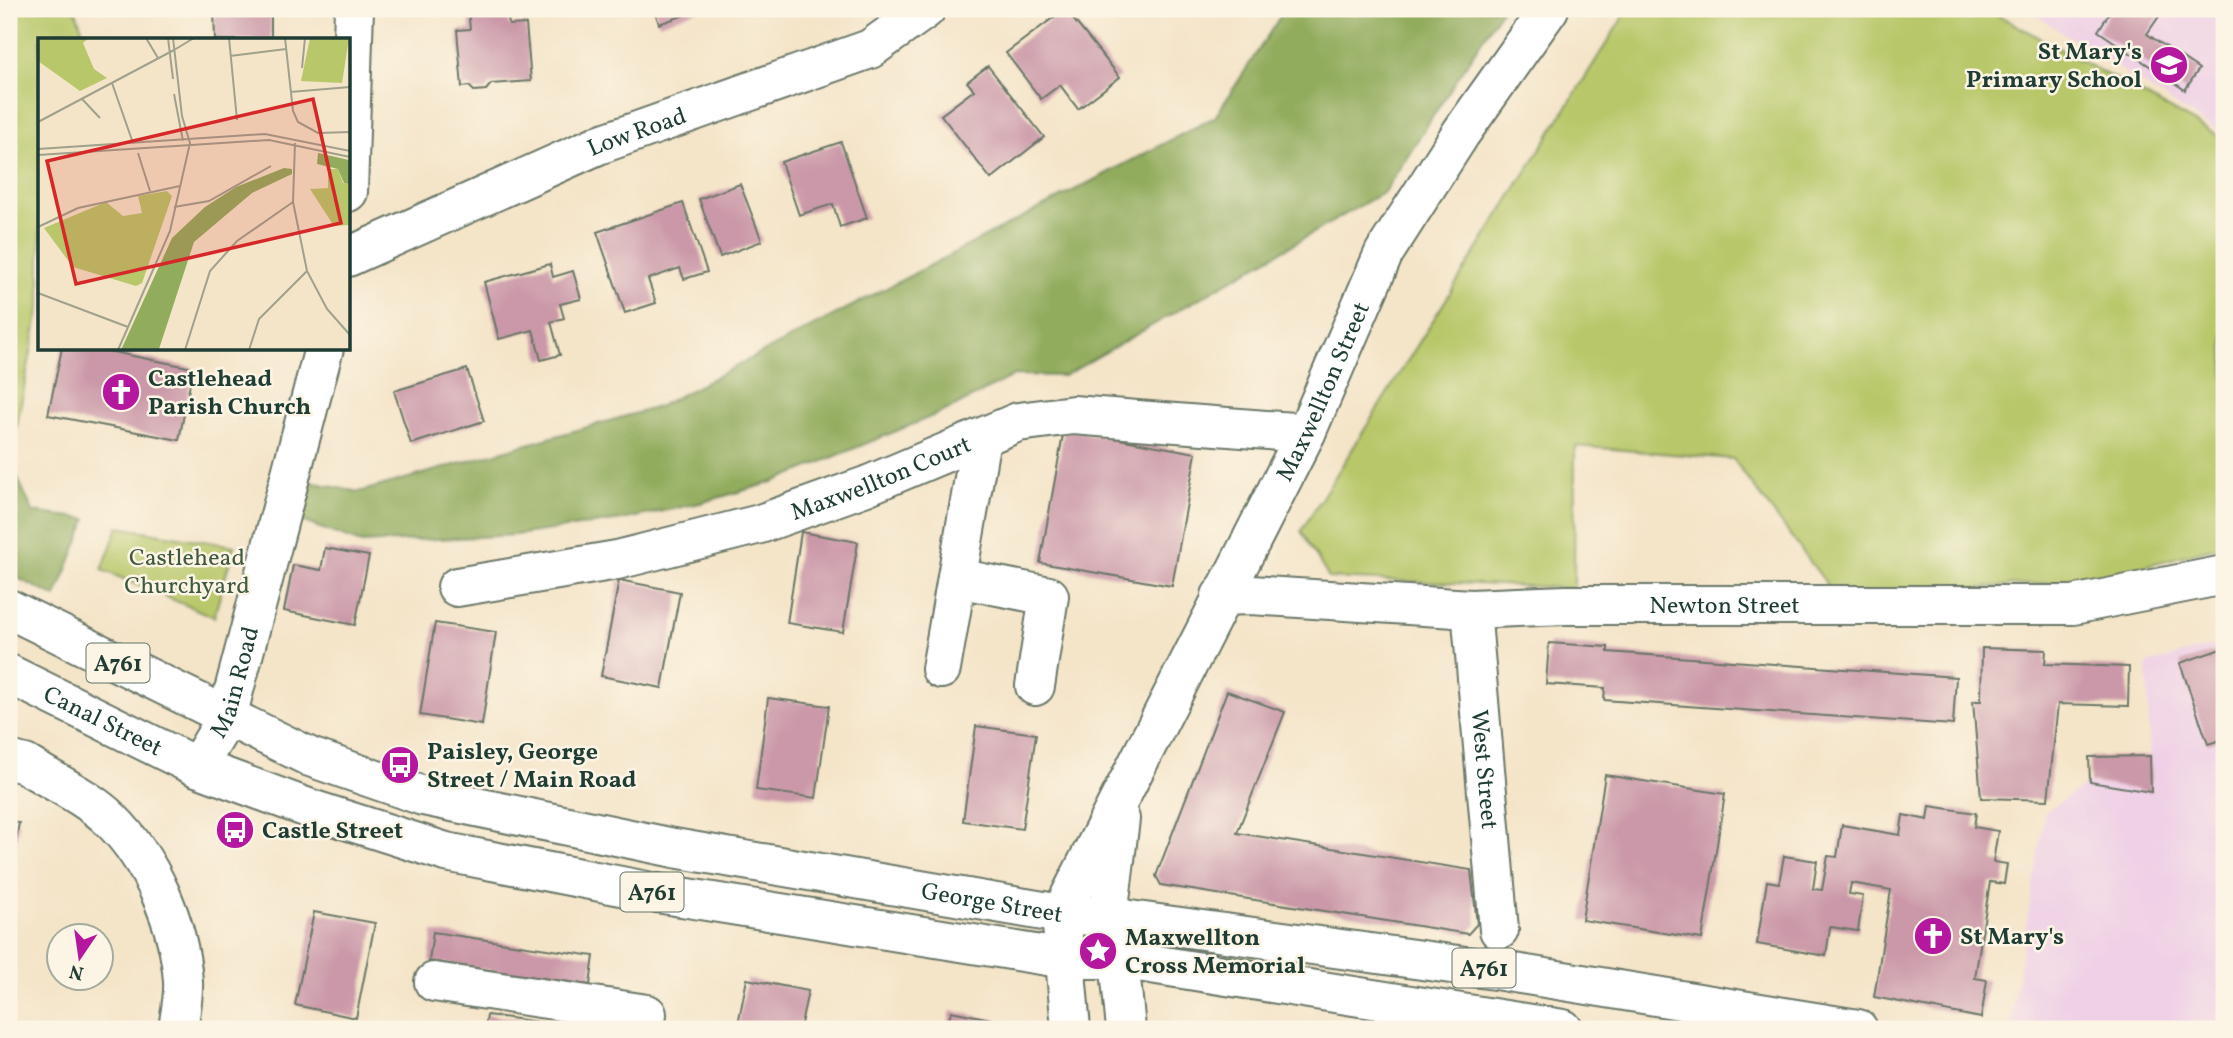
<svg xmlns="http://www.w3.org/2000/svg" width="2233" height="1038" viewBox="0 0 2233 1038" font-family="Vollkorn,serif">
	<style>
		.built { fill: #efd0e6 }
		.green { fill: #b8c769; stroke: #6c824e; stroke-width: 2 }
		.forest { fill: #92ac5d; stroke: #587448; stroke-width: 2 }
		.building { fill: #ca98a8 }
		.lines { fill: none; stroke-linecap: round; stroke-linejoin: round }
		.minor-casing { stroke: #6a7768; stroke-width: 42 }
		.major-casing { stroke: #6a7768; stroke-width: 42 }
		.minor { stroke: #fff; stroke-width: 38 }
		.major { stroke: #fff; stroke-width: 38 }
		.labels { text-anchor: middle; stroke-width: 5; stroke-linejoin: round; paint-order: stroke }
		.shield { fill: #fcf5e5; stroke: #617469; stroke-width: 2 }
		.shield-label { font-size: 23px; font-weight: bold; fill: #1f3d34 }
		.poi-label { font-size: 24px; font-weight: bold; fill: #1f3d34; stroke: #fcf5e5; text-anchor: start }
		.street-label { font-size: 24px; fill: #1f3d34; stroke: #fcf5e5 }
		.park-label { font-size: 24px; fill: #3e593f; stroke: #fcf5e5 }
		.inset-road { fill: none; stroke: #9fa18d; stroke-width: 2 }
		.view { fill: #d62828; fill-opacity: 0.15; stroke: #d62828; stroke-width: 3.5 }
		.inset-edge { fill: none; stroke: #1f3d34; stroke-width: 3.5 }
	</style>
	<rect width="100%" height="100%" fill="#fcf5e5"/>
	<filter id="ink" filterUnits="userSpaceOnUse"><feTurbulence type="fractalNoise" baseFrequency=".0143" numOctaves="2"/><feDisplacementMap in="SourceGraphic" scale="14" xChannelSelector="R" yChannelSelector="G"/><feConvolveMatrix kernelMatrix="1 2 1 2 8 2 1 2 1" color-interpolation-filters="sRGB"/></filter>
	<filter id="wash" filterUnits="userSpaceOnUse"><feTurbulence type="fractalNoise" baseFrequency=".00686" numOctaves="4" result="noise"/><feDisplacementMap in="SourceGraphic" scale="28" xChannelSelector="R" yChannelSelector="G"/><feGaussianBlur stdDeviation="1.57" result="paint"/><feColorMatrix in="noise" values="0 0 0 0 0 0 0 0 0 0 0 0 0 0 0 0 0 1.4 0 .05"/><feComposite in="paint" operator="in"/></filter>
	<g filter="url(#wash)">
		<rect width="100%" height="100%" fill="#f4e4c8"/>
		<g class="built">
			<polygon points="2026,9 2224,9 2224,134 2201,121"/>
			<polygon points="2224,642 2224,1029 2045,1029 2010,1024 2045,812 2090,782 2151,792 2147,664"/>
		</g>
		<g class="green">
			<polygon points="9,9 75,9 86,40 40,40 40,306 10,460"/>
			<polygon points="1628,9 1987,9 2224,139 2224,545 2095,579 1838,599 1733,459 1575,446 1574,588 1329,578 1301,531"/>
			<polygon points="118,527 234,546 214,617 102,570"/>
		</g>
		<g class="forest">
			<polygon points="1285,9 1502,9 1384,192 1064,376 1014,375 952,408 773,482 700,503 622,520 515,535 361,543 293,518 301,480 359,492 658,407 1215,117"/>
			<polygon points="9,459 33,512 87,519 56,597 9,574"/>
		</g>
		<g id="blocks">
			<g class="building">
				<polygon points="214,9 271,9 271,40 215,40"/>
				<polygon points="468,9 507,9 509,25 526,24 531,81 491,84 486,90 474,91 469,86 462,87 457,30 470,29"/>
				<polygon points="654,9 702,9 659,24"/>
				<polygon points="1065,9 1120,77 1078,109 1060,85 1041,99 1006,53"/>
				<polygon points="2112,9 2164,9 2147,34 2199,69 2185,90 2098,31"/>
				<polygon points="2207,9 2224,9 2224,20"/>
				<polygon points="988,66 1044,137 991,179 941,115 974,90 967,82"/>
				<polygon points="841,142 867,218 840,227 833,204 799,215 781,162"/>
				<polygon points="740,184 762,241 720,257 699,199"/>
				<polygon points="683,203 707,272 684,279 680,268 648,279 656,303 625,313 597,232"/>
				<polygon points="550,264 553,277 573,271 581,299 560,304 564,318 551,322 560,355 541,360 533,330 499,339 484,282"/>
				<polygon points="62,348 93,348 193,368 179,440 48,415"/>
				<polygon points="467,369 484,421 411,444 394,391"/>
				<polygon points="1064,429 1196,453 1172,586 1040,563"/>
				<polygon points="801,532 858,542 843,632 787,623"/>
				<polygon points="325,548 369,556 355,625 284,611 293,565 321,570"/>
				<polygon points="619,580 680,592 662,688 601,676"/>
				<polygon points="435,623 496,632 482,725 420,715"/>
				<polygon points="1549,643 1608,647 1608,652 1956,677 1953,725 1604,700 1605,688 1546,684"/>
				<polygon points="1982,648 2046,650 2045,664 2129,667 2128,706 2058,704 2048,800 1981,798 1973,701 1981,701"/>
				<polygon points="2224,648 2224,739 2208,744 2180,663"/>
				<polygon points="1227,691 1285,712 1237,833 1471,870 1477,924 1468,934 1161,885 1156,876"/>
				<polygon points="768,698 829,706 816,798 756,790"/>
				<polygon points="976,726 1036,734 1022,829 963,821"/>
				<polygon points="2150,756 2151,792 2090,782 2089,757"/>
				<polygon points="1605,775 1725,794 1702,939 1582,920"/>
				<polygon points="1930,806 1976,813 1974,827 1998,831 1993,862 2007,864 2004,884 1990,882 1975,978 1987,980 1981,1018 1874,997 1891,890 1851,883 1849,894 1863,896 1858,931 1830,927 1826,956 1757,944 1767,881 1779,883 1784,856 1817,861 1813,889 1822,890 1828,856 1837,857 1842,825 1900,835 1903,815 1928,820"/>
				<polygon points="9,821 19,823 12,863 9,863"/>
				<polygon points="314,912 375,923 356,1018 295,1005"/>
				<polygon points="433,932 594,956 590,985 429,961"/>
				<polygon points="747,979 808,991 800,1029 737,1029"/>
				<polygon points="951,1011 1011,1023 1010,1029 947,1029"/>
				<polygon points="487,1015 583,1028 583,1029 485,1029"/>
			</g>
		</g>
	</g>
	<g filter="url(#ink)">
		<use href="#blocks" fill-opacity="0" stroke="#6a7768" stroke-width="2"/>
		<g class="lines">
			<g class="minor-casing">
				<g id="minor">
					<polyline points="348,192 354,9"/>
					<path id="s1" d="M348,257l250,-112 272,-96 56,-40"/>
					<polyline points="957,578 1049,596 1035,686"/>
					<path id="s2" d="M457,587l160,-27 143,-36 106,-38 152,-64 55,-7 233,18"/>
					<path id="s3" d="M1221,596l30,-1 220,14 95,-4h507l151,-30"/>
					<path id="s4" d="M1471,609l28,321"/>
					<polyline points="941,669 981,438"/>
					<path d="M9,760l16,4c25,16 64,34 85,55 41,40 69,105 73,162 1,16 -3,33 -5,48"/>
					<path id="s5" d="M197,767l30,-50 97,-369"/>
					<polyline points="434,982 647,1014 645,1029"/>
				</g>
			</g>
			<g class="major-casing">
				<g id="major">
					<path id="s6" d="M9,609l301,148 113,39 251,52 387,66 47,3 394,54 356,58"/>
					<path id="s7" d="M9,674l188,93 111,41 138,44 211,41 409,66h53l444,70"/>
					<polyline points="1120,819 1108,917 1119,959 1126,1029"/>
					<path id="s8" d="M1071,1029l-10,-115 245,-481 78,-180 77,-120 88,-124"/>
				</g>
			</g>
			<use href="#minor" class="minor"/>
			<use href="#major" class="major"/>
		</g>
	</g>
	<defs>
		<g id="school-disc" transform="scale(2.0125)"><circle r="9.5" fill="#b5179e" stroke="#fcf5e5"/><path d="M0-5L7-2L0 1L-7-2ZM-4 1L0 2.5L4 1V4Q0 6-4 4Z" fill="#fff"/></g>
		<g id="church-disc" transform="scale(2.0125)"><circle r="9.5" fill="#b5179e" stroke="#fcf5e5"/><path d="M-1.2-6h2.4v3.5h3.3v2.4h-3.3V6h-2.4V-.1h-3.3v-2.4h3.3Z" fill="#fff"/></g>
		<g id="bus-disc" transform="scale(2.0125)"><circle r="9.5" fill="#b5179e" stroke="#fcf5e5"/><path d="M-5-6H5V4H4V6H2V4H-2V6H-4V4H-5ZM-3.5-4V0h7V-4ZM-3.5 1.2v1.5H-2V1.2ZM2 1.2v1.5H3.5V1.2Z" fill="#fff"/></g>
		<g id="sight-disc" transform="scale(2.0125)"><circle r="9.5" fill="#b5179e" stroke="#fcf5e5"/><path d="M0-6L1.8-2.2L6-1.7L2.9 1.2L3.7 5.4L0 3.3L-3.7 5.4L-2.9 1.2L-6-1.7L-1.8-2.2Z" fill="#fff"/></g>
	</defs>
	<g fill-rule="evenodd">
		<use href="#school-disc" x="2169" y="65"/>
		<use href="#church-disc" x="121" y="392"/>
		<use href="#bus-disc" x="400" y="765"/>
		<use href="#bus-disc" x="235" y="830"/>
		<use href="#church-disc" x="1933" y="936"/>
		<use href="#sight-disc" x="1098" y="951"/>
	</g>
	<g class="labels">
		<g class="shield">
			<rect x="86.5" y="643.5" width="63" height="39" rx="5"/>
			<rect x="620.5" y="872.5" width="63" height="39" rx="5"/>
			<rect x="1452.5" y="948.5" width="63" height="39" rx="5"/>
		</g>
		<g class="shield-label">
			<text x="118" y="671">A761</text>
			<text x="652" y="900">A761</text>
			<text x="1484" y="976">A761</text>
		</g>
		<g class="poi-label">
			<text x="2142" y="59" text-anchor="end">St Mary's<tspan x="2142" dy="28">Primary School</tspan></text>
			<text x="148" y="386">Castlehead<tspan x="148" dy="28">Parish Church</tspan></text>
			<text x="427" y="759">Paisley, George<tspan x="427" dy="28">Street / Main Road</tspan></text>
			<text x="262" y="838">Castle Street</text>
			<text x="1960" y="944">St Mary's</text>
			<text x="1125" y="945">Maxwellton<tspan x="1125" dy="28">Cross Memorial</tspan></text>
		</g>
		<g class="street-label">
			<text dy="8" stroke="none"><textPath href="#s1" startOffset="315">Low Road</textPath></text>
			<text dy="8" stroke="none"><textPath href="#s8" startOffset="700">Maxwellton Street</textPath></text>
			<text dy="8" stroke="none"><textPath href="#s2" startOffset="439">Maxwellton Court</textPath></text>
			<text dy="8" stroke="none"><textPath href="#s3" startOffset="504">Newton Street</textPath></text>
			<text dy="8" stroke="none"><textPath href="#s5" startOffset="94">Main Road</textPath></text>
			<text dy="8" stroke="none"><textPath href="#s7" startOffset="105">Canal Street</textPath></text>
			<text dy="8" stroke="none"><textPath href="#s4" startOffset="161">West Street</textPath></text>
			<text dy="8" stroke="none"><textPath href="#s6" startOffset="1034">George Street</textPath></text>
		</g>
		<g class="park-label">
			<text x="187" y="565">Castlehead<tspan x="187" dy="28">Churchyard</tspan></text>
		</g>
	</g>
	<g transform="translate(38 38)">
		<rect width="312" height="312" fill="#f4e4c8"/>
		<path d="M0,0h51l-6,5 11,26 13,9 -27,13 -42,-30zM272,0h39l-7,45 -41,-2zM290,131h10l5,14 6,1v41l-15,1 -24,-37 18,-1zM129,153l5,5 -30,87 -6,3 -63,-19 -29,-39 62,-26 17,14 19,-3 -4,-17z" fill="#b8c769"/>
		<path d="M280,115l31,7v24l-5,-1 -6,-14 -21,-5zM246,130l8,1v5l-40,19 -58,49 -35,107 -38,1 51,-112 33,-31 31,-20z" fill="#92ac5d"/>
		<path class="inset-road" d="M108,0l12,20M130,0l5,41M191,0l8,82M247,0l8,73 5,11 20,11 32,-1M136,12l20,-12M192,18l56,-7M264,30l3,-30M74,45l21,60M252,54l60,-5M136,56l9,47M44,61l18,19M0,84l136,-72M257,105l-2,59 14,69 20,38 23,26M0,111l227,-15 85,17M100,115l12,38M0,117l231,-15 81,17M136,169l35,-6 62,-35M0,189l40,-19 102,-22M0,255l90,34M80,312l52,-119 20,-88 -8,-27 -9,-78M147,312l25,-79 27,-30 56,-39M211,312l10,-31 48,-48"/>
		<path class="view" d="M275,61l28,124 -265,61 -29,-123z"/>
		<rect width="312" height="312" class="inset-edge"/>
	</g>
	<rect width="2233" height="1038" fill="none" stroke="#fcf5e5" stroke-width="35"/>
	<g transform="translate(80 957) rotate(193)"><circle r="33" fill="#fcf5e5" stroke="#a4ab9e" stroke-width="2"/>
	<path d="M0-5L12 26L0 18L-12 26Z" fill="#b5179e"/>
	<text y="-10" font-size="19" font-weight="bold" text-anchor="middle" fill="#1f3d34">N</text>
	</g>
</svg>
